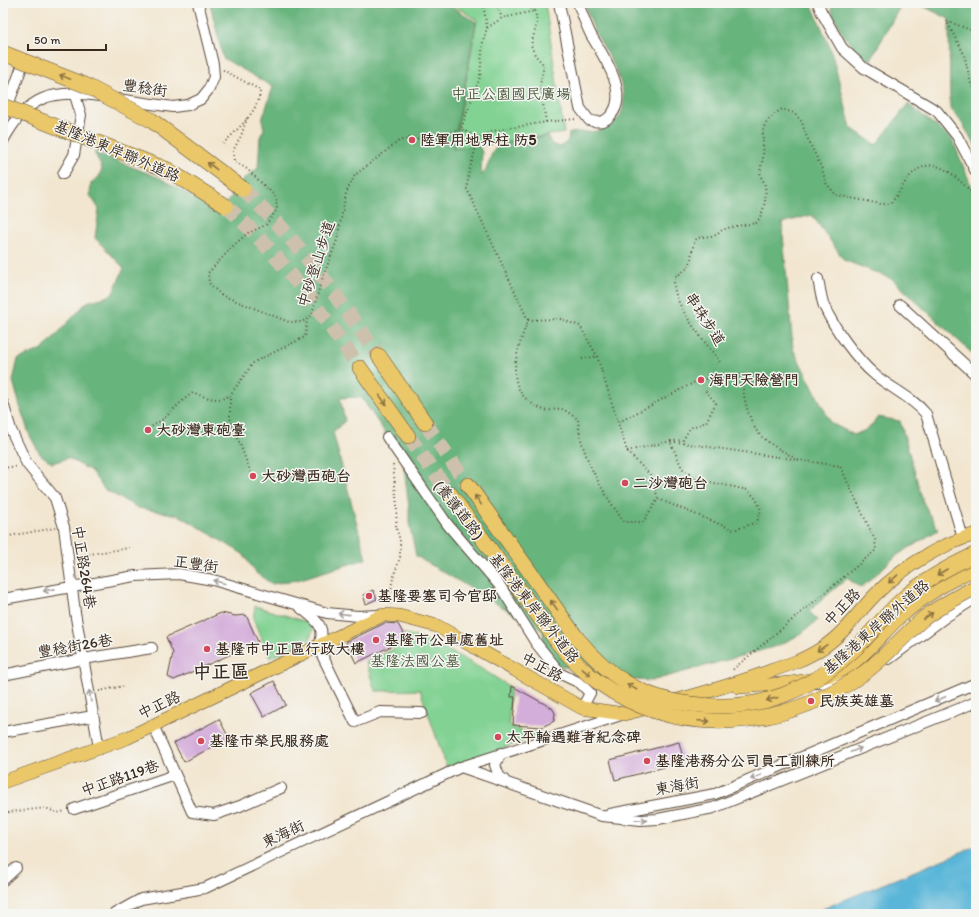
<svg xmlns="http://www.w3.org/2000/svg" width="979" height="917" viewBox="0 0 979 917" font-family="Itim,'LXGW WenKai TC',sans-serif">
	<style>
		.green { fill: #81d293; stroke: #5e7e58 }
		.forest { fill: #68b47d; stroke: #526f4e }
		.water { fill: #5ab6d8; stroke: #4a707b }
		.building { fill: #d4aeda }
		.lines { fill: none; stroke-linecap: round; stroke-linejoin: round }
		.highway-tunnel { stroke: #cdc0ac; stroke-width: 15; stroke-dasharray: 15 8; stroke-linecap: butt }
		.minor-casing { stroke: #564639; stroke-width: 12 }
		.major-casing { stroke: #564639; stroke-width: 14 }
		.highway-casing { stroke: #564639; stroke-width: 16 }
		.path { stroke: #564639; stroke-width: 2; stroke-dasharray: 1 3; stroke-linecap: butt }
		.minor { stroke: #fff; stroke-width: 10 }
		.major { stroke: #eac769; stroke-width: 13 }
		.highway { stroke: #eac769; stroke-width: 15 }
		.highway-bridge-casing { stroke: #564639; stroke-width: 16; stroke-linecap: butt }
		.highway-bridge { stroke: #eac769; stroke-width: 15 }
		.oneway { stroke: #8a7140 }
		.oneway2 { stroke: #a79f9a }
		.poi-dot { fill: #d1495b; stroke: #f6f6f2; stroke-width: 1.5 }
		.labels { text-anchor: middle; stroke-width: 3; stroke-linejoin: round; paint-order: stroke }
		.street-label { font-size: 15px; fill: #3b2a1e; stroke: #f6f6f2 }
		.park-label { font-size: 15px; fill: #505c41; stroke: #f6f6f2 }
		.poi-label { font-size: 15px; font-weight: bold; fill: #3b2a1e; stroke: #f6f6f2; text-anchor: start }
		.district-label { font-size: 19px; font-weight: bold; fill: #3b2a1e; stroke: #f6f6f2 }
	</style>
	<rect width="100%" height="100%" fill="#f6f6f2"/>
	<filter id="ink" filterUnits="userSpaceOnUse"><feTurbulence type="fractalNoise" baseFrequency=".025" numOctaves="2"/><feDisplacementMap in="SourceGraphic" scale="8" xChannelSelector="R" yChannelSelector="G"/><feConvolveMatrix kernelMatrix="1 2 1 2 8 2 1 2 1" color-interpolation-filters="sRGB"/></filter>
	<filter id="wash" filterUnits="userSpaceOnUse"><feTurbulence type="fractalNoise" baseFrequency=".012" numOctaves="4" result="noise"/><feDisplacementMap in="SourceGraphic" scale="16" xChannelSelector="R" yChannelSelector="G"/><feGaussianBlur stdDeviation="0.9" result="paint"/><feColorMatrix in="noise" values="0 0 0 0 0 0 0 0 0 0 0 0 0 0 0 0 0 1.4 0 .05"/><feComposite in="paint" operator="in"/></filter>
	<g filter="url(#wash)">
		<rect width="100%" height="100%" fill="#f2e6d0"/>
		<g class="green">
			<polygon points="450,3 545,3 564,133 454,149 477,20"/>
			<polygon points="255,606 307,622 313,628 310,639 270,658 253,619"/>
			<path d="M396,632c36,6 84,35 114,55l-1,37c12,10 23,9 37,9l-99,35 -27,-78 -45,1 -9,-29 28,-13z"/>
		</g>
		<g class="forest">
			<path d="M210,3h236l30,19 -23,127 26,-4 3,8 -1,22c9,-6 7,-19 15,-27 8,-8 39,-10 52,-12l3,8 9,3 8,-6 1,-8c14,-2 26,1 39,-6 36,-20 0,-72 -13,-95 -4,-9 -7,-20 -11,-29h227l20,47 20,78 25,17 32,-41 44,35 24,58v160l-84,-78 -48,-19 -32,-45 -30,8 11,126 38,74 23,12 14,-6 10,-12 22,4 23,81 15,28 -42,26 -35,32 -14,-10 -38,33 9,9 -19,15 -22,11 -126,35 -55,-4 -53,-17v-29l-127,-75 -7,-34v-14l-6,-49 -42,-62 -21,1 5,23 -12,11 33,127 -69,21 -25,4 -16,-11 -13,-19 -64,-39 -41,-7 -34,-19 -13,-18 -23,-13 -16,5 -12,-9 -10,-18 -9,-26 -8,-29 5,-22 25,-10 44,-47 25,-7 12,-27 -29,-30 4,-29 -9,-14 1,-12 8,-6 3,-9 -8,-16 66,26 53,31 10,-1 20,-28 15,-12 2,-31 4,-8 -2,-9 11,-33 -50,-29z"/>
			<path d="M830,3h72l-32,58c-20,-13 -35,-35 -40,-58z"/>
			<polygon points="917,3 976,3 976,146 958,117 950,109 949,19"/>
		</g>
		<polygon class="water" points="976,846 976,914 810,914"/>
		<g id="blocks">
			<g class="building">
				<polygon points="373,590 377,599 366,604 363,595"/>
				<polygon points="221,613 235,616 246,615 258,642 174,680 168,677 173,653 166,637"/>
				<polygon points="385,623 398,624 406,639 356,663 346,642"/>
				<polygon points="274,681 286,705 264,717 251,693"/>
				<polygon points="512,686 552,708 555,713 554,721 542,727 513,725 515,697 511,697"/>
				<polygon points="219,719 229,738 184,762 174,743"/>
				<polygon points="679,742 684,762 615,780 610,760"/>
			</g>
		</g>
	</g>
	<g filter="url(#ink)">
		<use href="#blocks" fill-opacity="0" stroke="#564639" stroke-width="1"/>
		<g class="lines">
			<g class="highway-tunnel">
				<polyline points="243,189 279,225 318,271 379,356"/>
				<path d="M226,206c53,47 93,104 134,162"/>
				<polyline points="425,423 468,485"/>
				<polyline points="408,436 450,494"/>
			</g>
			<g class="minor-casing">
				<g id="minor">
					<path d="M559,3l21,105 9,12c8,3 17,2 22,-5 19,-22 -9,-61 -20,-80 -5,-10 -9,-21 -13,-32"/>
					<polyline points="818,3 821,11 842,48 864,68 937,111 957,136 976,172"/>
					<polyline points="117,99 173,107 188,105 201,99 209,89 214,77 213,64 198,3"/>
					<polyline points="7,108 24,61"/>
					<path d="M3,141c24,-45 48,-52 96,-45"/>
					<polyline points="63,174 74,155 81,115 74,92"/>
					<path d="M818,279c2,9 3,19 6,27 10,22 33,54 51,69 17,14 37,22 51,39l37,124"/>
					<polyline points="900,305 976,375"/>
					<polyline points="3,403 11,430 27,464 55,498 64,527 75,612 99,748"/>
					<polyline points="387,437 448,525 500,586 536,643 561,674 580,683 590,693 582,708"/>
					<polyline points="3,599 135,576 179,574 213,580 327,613 358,616 379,615"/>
					<path d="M301,608c15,12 27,19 17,39l37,75 25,-10 42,1"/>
					<polyline points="889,659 947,616 976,598"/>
					<polyline points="3,675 83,659 152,648"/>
					<polyline points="814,683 848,682"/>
					<polyline points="153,725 192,812 214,815 240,806 281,788"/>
					<polyline points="3,732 93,716"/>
					<polyline points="501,753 495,765 499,776 504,780"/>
					<polyline points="461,767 621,715"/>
					<polyline points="74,809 175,775"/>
					<polyline points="610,814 715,794 976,683"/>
					<polyline points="3,880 16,868"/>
					<polyline points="114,914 141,899 205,888 461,767 602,816 641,820 658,819 713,808 976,702"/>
				</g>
			</g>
			<g class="major-casing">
				<g id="major">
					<path d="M738,687c29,-2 86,-4 110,-20 19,-13 34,-33 51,-49 22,-19 50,-38 77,-49"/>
					<path d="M674,701c33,-9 64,-18 96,-30 18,-6 36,-12 52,-23 22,-14 36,-36 54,-54 27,-27 63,-49 100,-60"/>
					<polyline points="3,782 127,738 383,615 399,616 437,626 582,708 624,714 651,707"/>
				</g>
			</g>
			<g class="highway-casing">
				<g id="highway">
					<polyline points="379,356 425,423"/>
					<polyline points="360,368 408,436"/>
					<polyline points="468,485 576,637"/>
					<polyline points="450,494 559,644"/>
				</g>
			</g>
			<g class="path">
				<polyline points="483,3 487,28"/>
				<polyline points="496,3 502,18"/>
				<polyline points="520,3 535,11"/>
				<polyline points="534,3 537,23 531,45 535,55 544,65 540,85 546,122 493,131 479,138 461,129 480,77 483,41 487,28 502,18 535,11"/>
				<polyline points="946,20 964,54 971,84 976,93"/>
				<polyline points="947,21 976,32"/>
				<path d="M223,70l37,20c0,21 -24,40 -37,54"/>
				<polyline points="247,118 241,136 233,151 234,161 247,169 276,197 277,209 266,225 248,233 234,245 208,273 209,283 221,295 289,322 302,322 312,315 320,285 337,240 346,193 355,175 399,141 410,138 424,139 441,137 461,129"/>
				<polyline points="546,122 576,119"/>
				<path d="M479,138l-10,33 -2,18 61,131c-12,34 -28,72 16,90 5,2 12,-2 18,-1 5,2 11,7 16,10 2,37 25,73 46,103h19l15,-23 76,31 23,-8 4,-12 -5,-11 -8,-9 -52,-11 -14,-11 -12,-27 13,-1 7,-12 16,-6 10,-19 -12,-14"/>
				<polyline points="528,320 560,319 580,326 597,356 627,451 652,477 658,499"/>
				<polyline points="582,359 597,356"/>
				<path d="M717,364l3,-2c-14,-20 -53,-62 -45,-86 24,-10 11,-21 22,-38l20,-3 5,-5 9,-3 25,-4c8,-9 12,-29 8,-41 0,0 -3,-5 -3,-5 -2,-6 1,-13 2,-19 2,-27 -8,-31 19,-49l12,4 8,9 3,11 17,36 4,14 10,12 45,9h9c8,-9 13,-20 20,-28 25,-26 46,2 66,20"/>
				<polyline points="705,379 718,374"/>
				<path d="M743,381c-1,14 7,45 18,55 10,10 25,16 36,24"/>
				<polyline points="619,422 697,381"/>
				<path d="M148,428c21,-9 27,-24 45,-35 13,4 25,10 37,2"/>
				<polyline points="675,442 840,466 875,540 876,550 731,671"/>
				<polyline points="627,451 671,441"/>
				<polyline points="3,468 18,466"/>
				<polyline points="252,476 230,418 230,395 254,362 305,337 307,319"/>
				<polyline points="3,537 55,528"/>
				<polyline points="77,556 129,548"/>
				<polyline points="390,604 392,582 400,557 400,540 396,527 397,506 393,465"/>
				<polyline points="99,691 123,686"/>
				<polyline points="3,819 9,812 46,808 57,813 65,811"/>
			</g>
			<use href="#minor" class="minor"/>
			<use href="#major" class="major"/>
			<use href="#highway" class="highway"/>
			<g class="highway-bridge-casing">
				<g id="highway-bridge">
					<polyline points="3,53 85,85 151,120 243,189"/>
					<polyline points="3,106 168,170 226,206"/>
					<path d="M576,637c32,39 64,61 114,67 70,9 120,-12 170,-60 15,-15 28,-32 44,-46 21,-19 46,-32 72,-44"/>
					<path d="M559,644c12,14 24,27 39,38 81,58 184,48 263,-7 23,-16 42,-39 63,-57 16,-12 35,-22 52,-31"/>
				</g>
			</g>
			<use href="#highway-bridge" class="highway-bridge"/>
		</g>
		<defs><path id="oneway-shaft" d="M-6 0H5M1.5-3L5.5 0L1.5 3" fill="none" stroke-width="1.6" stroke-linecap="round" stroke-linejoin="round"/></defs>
		<g class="oneway">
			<use href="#oneway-shaft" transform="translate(65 77) rotate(-158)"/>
			<use href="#oneway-shaft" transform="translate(212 166) rotate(-143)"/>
			<use href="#oneway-shaft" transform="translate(383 400) rotate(55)"/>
			<use href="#oneway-shaft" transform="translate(478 500) rotate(-125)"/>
			<use href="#oneway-shaft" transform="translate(942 572) rotate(150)"/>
			<use href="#oneway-shaft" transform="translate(893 579) rotate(139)"/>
			<use href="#oneway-shaft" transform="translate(554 605) rotate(-126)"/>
			<use href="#oneway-shaft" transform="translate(928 616) rotate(-35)"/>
			<use href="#oneway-shaft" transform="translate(822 648) rotate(146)"/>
			<use href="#oneway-shaft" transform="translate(586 672) rotate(39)"/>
			<use href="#oneway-shaft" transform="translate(632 687) rotate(-149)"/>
			<use href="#oneway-shaft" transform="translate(772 699) rotate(165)"/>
			<use href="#oneway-shaft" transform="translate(704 721) rotate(3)"/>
		</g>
		<g class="oneway2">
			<use href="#oneway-shaft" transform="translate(219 582) rotate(-166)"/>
			<use href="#oneway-shaft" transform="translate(49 590) rotate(169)"/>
			<use href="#oneway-shaft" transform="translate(344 614) rotate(-174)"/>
			<use href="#oneway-shaft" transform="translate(90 696) rotate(-100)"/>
			<use href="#oneway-shaft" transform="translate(940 699) rotate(157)"/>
			<use href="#oneway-shaft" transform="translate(856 750) rotate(-22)"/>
			<use href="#oneway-shaft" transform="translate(756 777) rotate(157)"/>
			<use href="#oneway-shaft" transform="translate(641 820) rotate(1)"/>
		</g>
	</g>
	<g class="poi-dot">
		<circle cx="412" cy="140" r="4"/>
		<circle cx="701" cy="380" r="4"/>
		<circle cx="148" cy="430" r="4"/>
		<circle cx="253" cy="476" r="4"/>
		<circle cx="625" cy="483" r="4"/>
		<circle cx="369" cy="596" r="4"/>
		<circle cx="376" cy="640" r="4"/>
		<circle cx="207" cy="649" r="4"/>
		<circle cx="811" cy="701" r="4"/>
		<circle cx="498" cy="737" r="4"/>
		<circle cx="201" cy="741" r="4"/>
		<circle cx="647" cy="761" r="4"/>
	</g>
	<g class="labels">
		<g class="street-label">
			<text transform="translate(145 88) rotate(8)" y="5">豐稔街</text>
			<text transform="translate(117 151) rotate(23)" y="5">基隆港東岸聯外道路</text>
			<text transform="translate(316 264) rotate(-72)" y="5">中砂登山步道</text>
			<text transform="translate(705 319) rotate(57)" y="5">串珠步道</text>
			<text transform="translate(459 510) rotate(52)" y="5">(養護道路)</text>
			<text transform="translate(196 564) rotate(8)" y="5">正豐街</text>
			<text transform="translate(84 567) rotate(81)" y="5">中正路264巷</text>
			<text transform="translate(842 607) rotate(-46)" y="5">中正路</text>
			<text transform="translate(534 608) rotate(52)" y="5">基隆港東岸聯外道路</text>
			<text transform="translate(876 627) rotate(-41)" y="5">基隆港東岸聯外道路</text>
			<text transform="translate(75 646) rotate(-10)" y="5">豐稔街26巷</text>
			<text transform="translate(542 667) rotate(29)" y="5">中正路</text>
			<text transform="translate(159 705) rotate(-25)" y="5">中正路</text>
			<text transform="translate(120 778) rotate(-19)" y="5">中正路119巷</text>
			<text transform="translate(677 786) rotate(-10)" y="5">東海街</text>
			<text transform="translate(283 834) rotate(-25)" y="5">東海街</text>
		</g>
		<g class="park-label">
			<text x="511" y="99">中正公園國民廣場</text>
			<text x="415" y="666">基隆法國公墓</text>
		</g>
		<g class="poi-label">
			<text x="420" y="145">陸軍用地界柱 防5</text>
			<text x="709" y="385">海門天險營門</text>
			<text x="156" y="435">大砂灣東砲臺</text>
			<text x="261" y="481">大砂灣西砲台</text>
			<text x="633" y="488">二沙灣砲台</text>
			<text x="377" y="601">基隆要塞司令官邸</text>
			<text x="384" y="645">基隆市公車處舊址</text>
			<text x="215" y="654">基隆市中正區行政大樓</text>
			<text x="819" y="706">民族英雄墓</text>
			<text x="506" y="742">太平輪遇難者紀念碑</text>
			<text x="209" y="746">基隆市榮民服務處</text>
			<text x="655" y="766">基隆港務分公司員工訓練所</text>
		</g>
		<g class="district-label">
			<text x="221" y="678">中正區</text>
		</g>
	</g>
	<rect width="979" height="917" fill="none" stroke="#f6f6f2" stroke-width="16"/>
	<path d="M28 44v6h78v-6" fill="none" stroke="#3b2a1e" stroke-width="2"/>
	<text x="34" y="44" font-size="12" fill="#3b2a1e" stroke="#f6f6f2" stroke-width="3" paint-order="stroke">50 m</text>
</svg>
